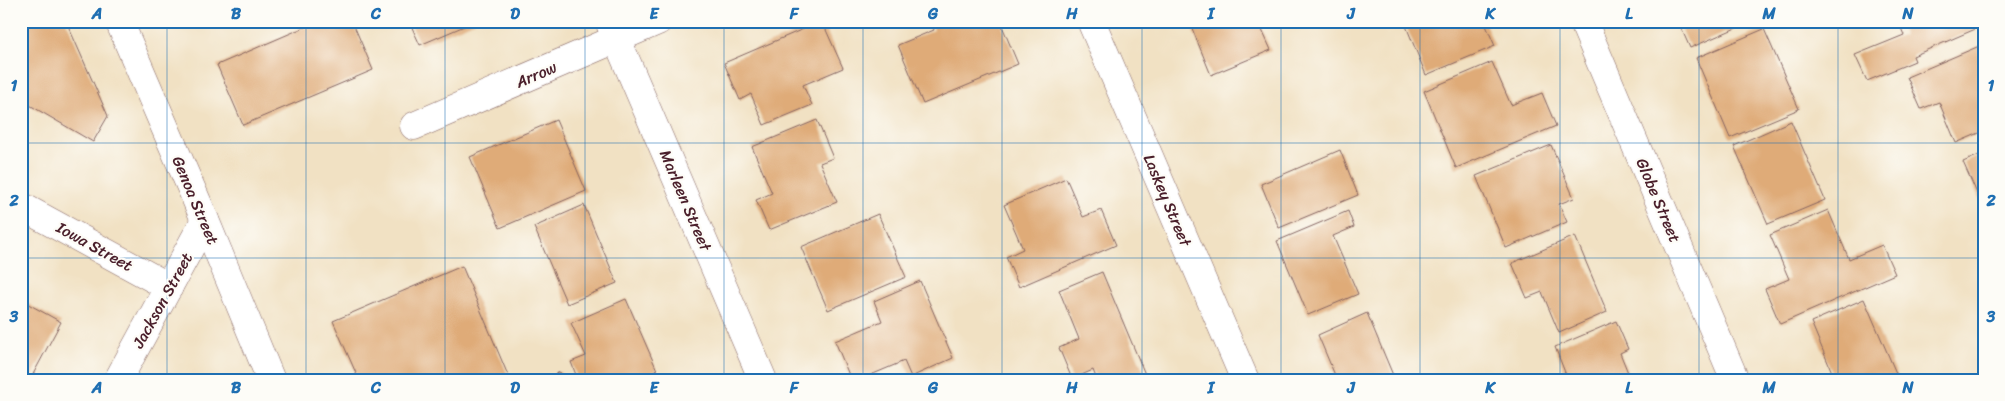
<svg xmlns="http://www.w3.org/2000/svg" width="2005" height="401" viewBox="0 0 2005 401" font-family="Sriracha,sans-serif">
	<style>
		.building { fill: #dfab78 }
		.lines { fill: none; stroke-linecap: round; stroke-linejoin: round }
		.street-casing { stroke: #846360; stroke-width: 29 }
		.street { stroke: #fff; stroke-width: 28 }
		.grid { fill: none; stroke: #1f6fb2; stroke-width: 1; stroke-opacity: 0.55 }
		.labels { text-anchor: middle; stroke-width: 4.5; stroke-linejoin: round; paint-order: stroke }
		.street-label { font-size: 16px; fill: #4a1f2b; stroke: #fdfcf7 }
		.neatline { fill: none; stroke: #1f6fb2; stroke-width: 2 }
		.grid-label { font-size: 16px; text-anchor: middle; font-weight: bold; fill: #1f6fb2 }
	</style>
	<rect width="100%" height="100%" fill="#fdfcf7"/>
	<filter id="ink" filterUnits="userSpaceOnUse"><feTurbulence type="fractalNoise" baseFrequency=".02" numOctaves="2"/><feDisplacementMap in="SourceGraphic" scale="10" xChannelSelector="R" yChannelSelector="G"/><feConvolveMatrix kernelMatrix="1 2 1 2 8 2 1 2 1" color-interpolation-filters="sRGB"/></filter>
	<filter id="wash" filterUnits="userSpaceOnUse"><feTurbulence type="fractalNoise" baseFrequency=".0096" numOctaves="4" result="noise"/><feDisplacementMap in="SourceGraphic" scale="20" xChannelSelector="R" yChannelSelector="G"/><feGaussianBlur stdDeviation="1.12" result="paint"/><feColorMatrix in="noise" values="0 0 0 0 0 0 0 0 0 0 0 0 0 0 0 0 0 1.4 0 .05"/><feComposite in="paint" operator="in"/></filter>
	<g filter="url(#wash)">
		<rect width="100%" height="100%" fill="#f1e1c3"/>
		<g id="blocks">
			<g class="building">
				<polygon points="21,21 66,21 108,116 93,142 21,100"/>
				<polygon points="319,21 352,21 373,70 243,125 217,65"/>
				<polygon points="409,21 476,21 420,45"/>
				<polygon points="822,21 843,68 803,85 812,105 764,125 751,94 740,100 724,63"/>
				<polygon points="937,21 1000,21 1018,64 923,104 898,45 934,30 932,24"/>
				<polygon points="1189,21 1258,21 1271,50 1211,75"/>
				<polygon points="1404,21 1484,21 1495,46 1426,75"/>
				<polygon points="1678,21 1752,21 1690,48"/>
				<polygon points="1898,21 1977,21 1980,27 1913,56 1915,61 1867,81 1855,55 1904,35"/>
				<polygon points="1764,29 1799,109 1730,138 1696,58"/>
				<polygon points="1984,44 1984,131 1956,143 1939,102 1921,109 1907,77"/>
				<polygon points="1492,62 1511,105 1542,93 1556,126 1456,168 1424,91"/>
				<polygon points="556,120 586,191 500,228 470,157"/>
				<polygon points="817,120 833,158 820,163 837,202 769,230 756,200 772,193 752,147"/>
				<polygon points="1791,121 1825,200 1768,224 1734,146"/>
				<polygon points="1551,145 1574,198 1559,204 1567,222 1506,248 1476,176"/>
				<polygon points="1340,150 1358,195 1279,228 1261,184"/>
				<polygon points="1984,153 1984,209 1963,162"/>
				<polygon points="1066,178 1083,217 1101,210 1116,245 1019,287 1006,257 1023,249 1004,205"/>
				<polygon points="584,205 617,283 567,304 534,227"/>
				<polygon points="1828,210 1849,259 1882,245 1895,274 1780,324 1765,289 1789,279 1770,235"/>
				<polygon points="1348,211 1354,227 1333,236 1358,294 1308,315 1277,241"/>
				<polygon points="878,214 906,277 828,310 801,247"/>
				<polygon points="1575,236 1607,312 1559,333 1542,292 1527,298 1512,263"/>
				<polygon points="462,266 510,380 359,380 333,321"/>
				<polygon points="1102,272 1147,379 1097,380 1093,370 1072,379 1059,348 1079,339 1059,290"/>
				<polygon points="920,281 953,358 911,377 904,361 859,380 851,380 835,341 882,321 874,301"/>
				<polygon points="626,299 657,370 635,380 578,380 571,362 586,356 571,323"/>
				<polygon points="1864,299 1899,380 1828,380 1834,377 1811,322"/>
				<polygon points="21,300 61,322 30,380 21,380"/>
				<polygon points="1367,313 1395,380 1337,380 1318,335"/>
				<polygon points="1616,321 1628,349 1620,353 1631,380 1568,380 1555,347"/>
				<polygon points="560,372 563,380 542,380"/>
			</g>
		</g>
	</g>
	<g filter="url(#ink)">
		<use href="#blocks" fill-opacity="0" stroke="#846360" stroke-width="1"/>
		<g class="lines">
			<g class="street-casing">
				<g id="street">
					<polyline points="119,21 205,220 271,380"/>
					<polyline points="609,21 763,380"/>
					<polyline points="1091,21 1245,380"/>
					<polyline points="1583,21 1735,380"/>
					<polyline points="414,126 658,21"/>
					<polyline points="21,206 169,287"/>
					<polyline points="118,380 205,220"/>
				</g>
			</g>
			<use href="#street" class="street"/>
		</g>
	</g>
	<path class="grid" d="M167,21v359M306,21v359M445,21v359M585,21v359M724,21v359M863,21v359M1002,21v359M1142,21v359M1281,21v359M1420,21v359M1560,21v359M1699,21v359M1838,21v359M21,143h1963M21,258h1963"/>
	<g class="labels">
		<g class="street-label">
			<text transform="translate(536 74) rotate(-23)" y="6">Arrow</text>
			<text transform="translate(196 200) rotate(67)" y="6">Genoa Street</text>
			<text transform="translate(686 200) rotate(67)" y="6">Marleen Street</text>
			<text transform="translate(1168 200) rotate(67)" y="6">Laskey Street</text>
			<text transform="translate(1659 200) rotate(67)" y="6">Globe Street</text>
			<text transform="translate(95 246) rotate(29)" y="6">Iowa Street</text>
			<text transform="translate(162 300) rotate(-61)" y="6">Jackson Street</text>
		</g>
	</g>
	<rect width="2005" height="401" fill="none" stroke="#fdfcf7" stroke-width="55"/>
	<rect x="28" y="28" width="1950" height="346" class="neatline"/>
	<g class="grid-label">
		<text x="97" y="19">A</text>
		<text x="236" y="19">B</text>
		<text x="376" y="19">C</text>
		<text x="515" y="19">D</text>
		<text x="654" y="19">E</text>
		<text x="794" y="19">F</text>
		<text x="933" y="19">G</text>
		<text x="1072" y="19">H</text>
		<text x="1211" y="19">I</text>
		<text x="1351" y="19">J</text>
		<text x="1490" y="19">K</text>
		<text x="1629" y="19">L</text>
		<text x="1769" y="19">M</text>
		<text x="1908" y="19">N</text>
		<text x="14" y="91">1</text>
		<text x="1991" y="91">1</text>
		<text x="14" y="206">2</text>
		<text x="1991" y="206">2</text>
		<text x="14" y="322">3</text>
		<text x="1991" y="322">3</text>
		<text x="97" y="393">A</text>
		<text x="236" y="393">B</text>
		<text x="376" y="393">C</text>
		<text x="515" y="393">D</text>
		<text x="654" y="393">E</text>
		<text x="794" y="393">F</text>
		<text x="933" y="393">G</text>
		<text x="1072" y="393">H</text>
		<text x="1211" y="393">I</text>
		<text x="1351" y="393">J</text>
		<text x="1490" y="393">K</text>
		<text x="1629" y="393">L</text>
		<text x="1769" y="393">M</text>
		<text x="1908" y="393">N</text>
	</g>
</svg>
